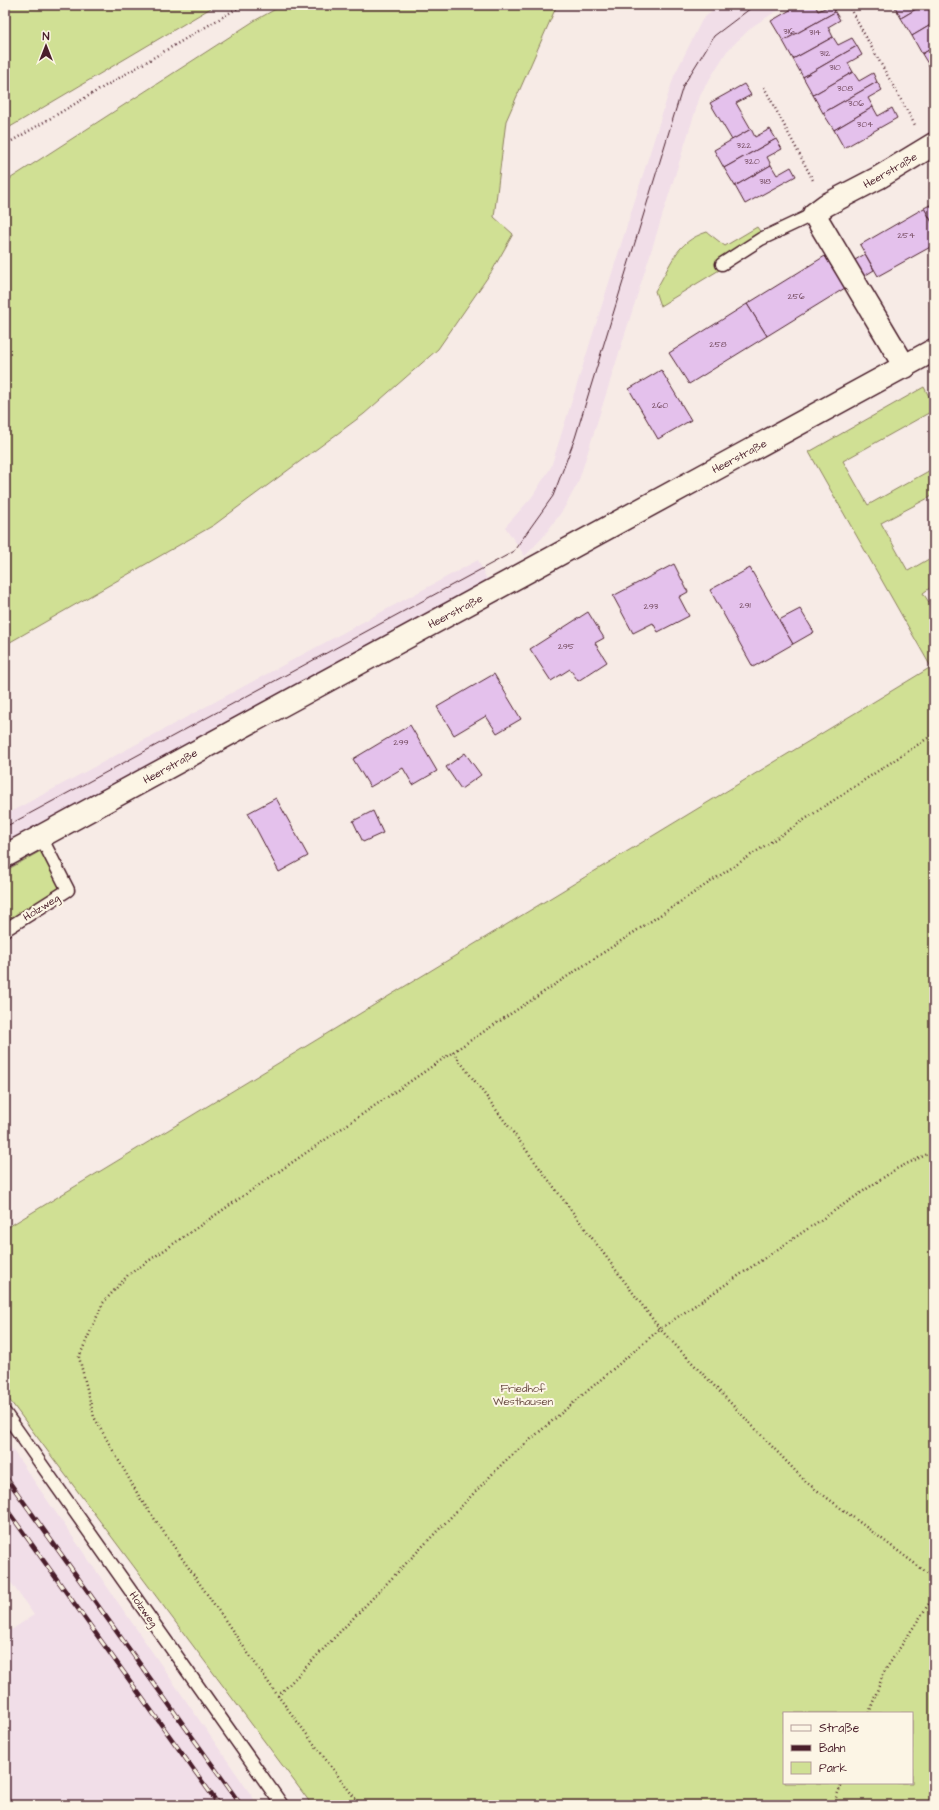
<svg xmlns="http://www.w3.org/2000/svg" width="939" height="1810" viewBox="0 0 939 1810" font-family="'Architects Daughter',sans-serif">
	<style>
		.built { fill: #f1dee8 }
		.green { fill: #d0e094; stroke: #8d8060; fill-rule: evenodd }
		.building { fill: #e4c1ec; stroke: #4a1f2b }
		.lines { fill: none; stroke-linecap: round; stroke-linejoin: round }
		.lane-casing { stroke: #4a1f2b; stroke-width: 15 }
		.street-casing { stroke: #4a1f2b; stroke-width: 25 }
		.secondary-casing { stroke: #4a1f2b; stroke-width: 25 }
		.path { stroke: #4a1f2b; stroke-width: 2.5; stroke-dasharray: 1 3; stroke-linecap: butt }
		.lane { stroke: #fcf5e5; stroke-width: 12 }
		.street { stroke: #fcf5e5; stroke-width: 22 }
		.secondary { stroke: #fcf5e5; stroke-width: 22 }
		.tram { stroke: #4a1f2b; stroke-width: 1 }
		.rail-casing { stroke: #4a1f2b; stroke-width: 4.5 }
		.rail { stroke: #fcf5e5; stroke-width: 3; stroke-dasharray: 9; stroke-linecap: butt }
		.labels { text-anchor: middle; stroke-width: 4; stroke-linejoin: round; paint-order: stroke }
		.number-label { font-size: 9px; fill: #70485b }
		.street-label { font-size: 11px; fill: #4a1f2b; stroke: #fcf5e5 }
		.park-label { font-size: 11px; fill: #6c4f45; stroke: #fcf5e5 }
	</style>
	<rect width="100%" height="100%" fill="#f7ebe6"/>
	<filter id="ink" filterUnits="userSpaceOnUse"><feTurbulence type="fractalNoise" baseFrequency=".025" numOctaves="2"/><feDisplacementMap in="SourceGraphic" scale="8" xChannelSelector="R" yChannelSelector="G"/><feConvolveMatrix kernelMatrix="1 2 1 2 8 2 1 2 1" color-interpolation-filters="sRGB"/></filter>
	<g filter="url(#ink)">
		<g class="built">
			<polygon points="718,5 786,5 753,26 727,51 701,93 578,483 563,510 543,537 525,556 505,527 532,497 551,467 674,76 702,20"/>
			<polygon points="478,560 489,584 201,743 5,843 5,815"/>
			<polygon points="5,1439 258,1805 5,1805 5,1634 34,1615 5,1574"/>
		</g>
		<g class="green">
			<polygon points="5,5 216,5 5,130"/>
			<polygon points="283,5 557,5 506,121 494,217 513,234 492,271 438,349 364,414 214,525 5,645 5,182 254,21"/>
			<path d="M757,227l10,14 -107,65 -5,-15c17,-27 20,-49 52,-59l18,14z"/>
			<path d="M924,387l10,19v4l-91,51 25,44 66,-37v27l-53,28 27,48 26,-15v29l-11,8 11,17v1195h-622l-307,-411v-165l926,-562 -122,-215zM784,1713h128v70h-128z"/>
			<polygon points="46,848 68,890 5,930 5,871"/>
		</g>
		<g class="building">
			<polygon points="799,5 815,5 818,11 832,5 835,12 783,41 771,21"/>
			<polygon points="894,5 923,5 901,18"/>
			<polygon points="923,5 934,5 934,23 912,36 901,18"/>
			<polygon points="835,12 840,20 828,27 833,37 793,59 783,41"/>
			<polygon points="934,23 934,47 922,54 912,36"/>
			<polygon points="833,37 838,45 852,38 857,46 803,77 793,59"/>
			<polygon points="857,46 862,55 848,63 853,72 813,95 803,77"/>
			<polygon points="934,47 934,72 933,72 922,54"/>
			<polygon points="853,72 859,81 873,73 877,82 823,113 813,95"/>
			<polygon points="877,82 882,90 868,98 873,107 834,130 823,113"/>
			<polygon points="744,84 751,95 736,103 751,129 732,140 710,103"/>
			<polygon points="873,107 878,116 892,108 897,118 844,148 834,130"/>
			<polygon points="751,129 755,137 770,129 776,139 724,168 714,150"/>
			<polygon points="776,139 782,149 767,157 771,165 735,186 724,168"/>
			<polygon points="771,165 777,175 791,167 796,176 745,204 735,186"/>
			<polygon points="934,203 934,226 924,208"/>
			<polygon points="924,208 934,226 934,245 878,276 860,245"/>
			<polygon points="865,254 874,270 845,288 835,272"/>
			<polygon points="825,256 845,288 767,336 747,304"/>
			<polygon points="747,304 767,336 689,384 669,353"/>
			<polygon points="661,370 691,420 658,439 629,389"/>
			<polygon points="674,564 688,592 679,597 689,616 658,632 653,623 633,633 613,596"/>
			<polygon points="750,568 793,644 753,667 710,590"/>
			<polygon points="800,609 814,632 793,644 779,620"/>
			<polygon points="588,612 604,638 595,643 607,662 578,681 570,669 551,681 530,649"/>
			<polygon points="494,674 521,719 497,733 486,716 454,735 437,707"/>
			<polygon points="410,725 437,771 413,785 403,768 370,787 353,759"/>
			<polygon points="465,753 481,775 461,789 446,767"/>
			<polygon points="276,798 308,856 279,872 248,813"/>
			<polygon points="373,811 383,833 363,842 353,821"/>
		</g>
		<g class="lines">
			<g class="lane-casing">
				<g id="lane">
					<polyline points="722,264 761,239 814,214"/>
					<polyline points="5,930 68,890 41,837"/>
					<polyline points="5,1413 282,1805"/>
				</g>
			</g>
			<g class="street-casing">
				<polyline id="street" points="905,367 814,214 826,205 878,178 934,144"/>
			</g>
			<g class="secondary-casing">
				<polyline id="secondary" points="5,856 934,350"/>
			</g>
			<g class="path">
				<polyline points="848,5 915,125"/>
				<polyline points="764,87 814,182"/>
				<polyline points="5,145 243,5"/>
				<polyline points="453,1052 660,1329 806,1482 934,1578"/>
				<polyline points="278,1696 504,1462 660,1329 896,1169 934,1151"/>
				<polyline points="869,1713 884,1672 934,1596"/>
				<polyline points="360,1805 278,1696 140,1498 94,1417 79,1357 103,1303 128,1275 453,1052 934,734"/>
				<polyline points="833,1805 842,1783"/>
			</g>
			<use href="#lane" class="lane"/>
			<use href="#street" class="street"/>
			<use href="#secondary" class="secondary"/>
			<polyline class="tram" points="5,827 513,552 553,496 575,438 683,86 714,36 755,5"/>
			<g class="rail-casing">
				<g id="rail">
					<polyline points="5,1476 241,1805"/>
					<polyline points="5,1507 219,1805"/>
				</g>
			</g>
			<use href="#rail" class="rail"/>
		</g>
	</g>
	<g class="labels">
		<g class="number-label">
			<text x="789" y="34">316</text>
			<text x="815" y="35">314</text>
			<text x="825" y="56">312</text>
			<text x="835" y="70">310</text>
			<text x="845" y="91">308</text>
			<text x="856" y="106">306</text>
			<text x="865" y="127">304</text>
			<text x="744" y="148">322</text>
			<text x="752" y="164">320</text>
			<text x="765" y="184">318</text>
			<text x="906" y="238">254</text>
			<text x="796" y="299">256</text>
			<text x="718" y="347">258</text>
			<text x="660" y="408">260</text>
			<text x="745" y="608">291</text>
			<text x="651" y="609">293</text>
			<text x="566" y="649">295</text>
			<text x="401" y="745">299</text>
		</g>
		<g class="street-label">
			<text transform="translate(890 170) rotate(-30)" y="4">Heerstraße</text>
			<text transform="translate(739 456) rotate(-28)" y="4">Heerstraße</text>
			<text transform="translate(455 611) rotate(-28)" y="4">Heerstraße</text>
			<text transform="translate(170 766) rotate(-29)" y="4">Heerstraße</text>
			<text transform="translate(41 907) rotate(-32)" y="4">Holzweg</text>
			<text transform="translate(144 1609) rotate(55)" y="4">Holzweg</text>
		</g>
		<g class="park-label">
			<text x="523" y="1392">Friedhof<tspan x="523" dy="13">Westhausen</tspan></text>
		</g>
	</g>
	<rect width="939" height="1810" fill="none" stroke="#fcf5e5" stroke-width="20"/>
	<rect x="10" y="10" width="919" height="1790" fill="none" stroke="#4a1f2b" stroke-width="1.5" filter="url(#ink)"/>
	<rect x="783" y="1712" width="130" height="72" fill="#fcf5e5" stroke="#b59f9b"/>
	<rect x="791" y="1725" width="20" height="6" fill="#fcf5e5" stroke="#b59f9b"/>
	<text x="819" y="1732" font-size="12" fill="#4a1f2b">Straße</text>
	<rect x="791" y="1745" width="20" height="6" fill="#4a1f2b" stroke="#b59f9b"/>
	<text x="819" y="1752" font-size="12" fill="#4a1f2b">Bahn</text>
	<rect x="791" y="1762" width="20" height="12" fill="#d0e094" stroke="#b59f9b"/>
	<text x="819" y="1772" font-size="12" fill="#4a1f2b">Park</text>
	<g transform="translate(46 46)" stroke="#fcf5e5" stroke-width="3" paint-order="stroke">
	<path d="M0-3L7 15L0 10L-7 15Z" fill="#4a1f2b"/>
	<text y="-6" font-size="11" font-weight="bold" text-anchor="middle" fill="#4a1f2b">N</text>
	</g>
</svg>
